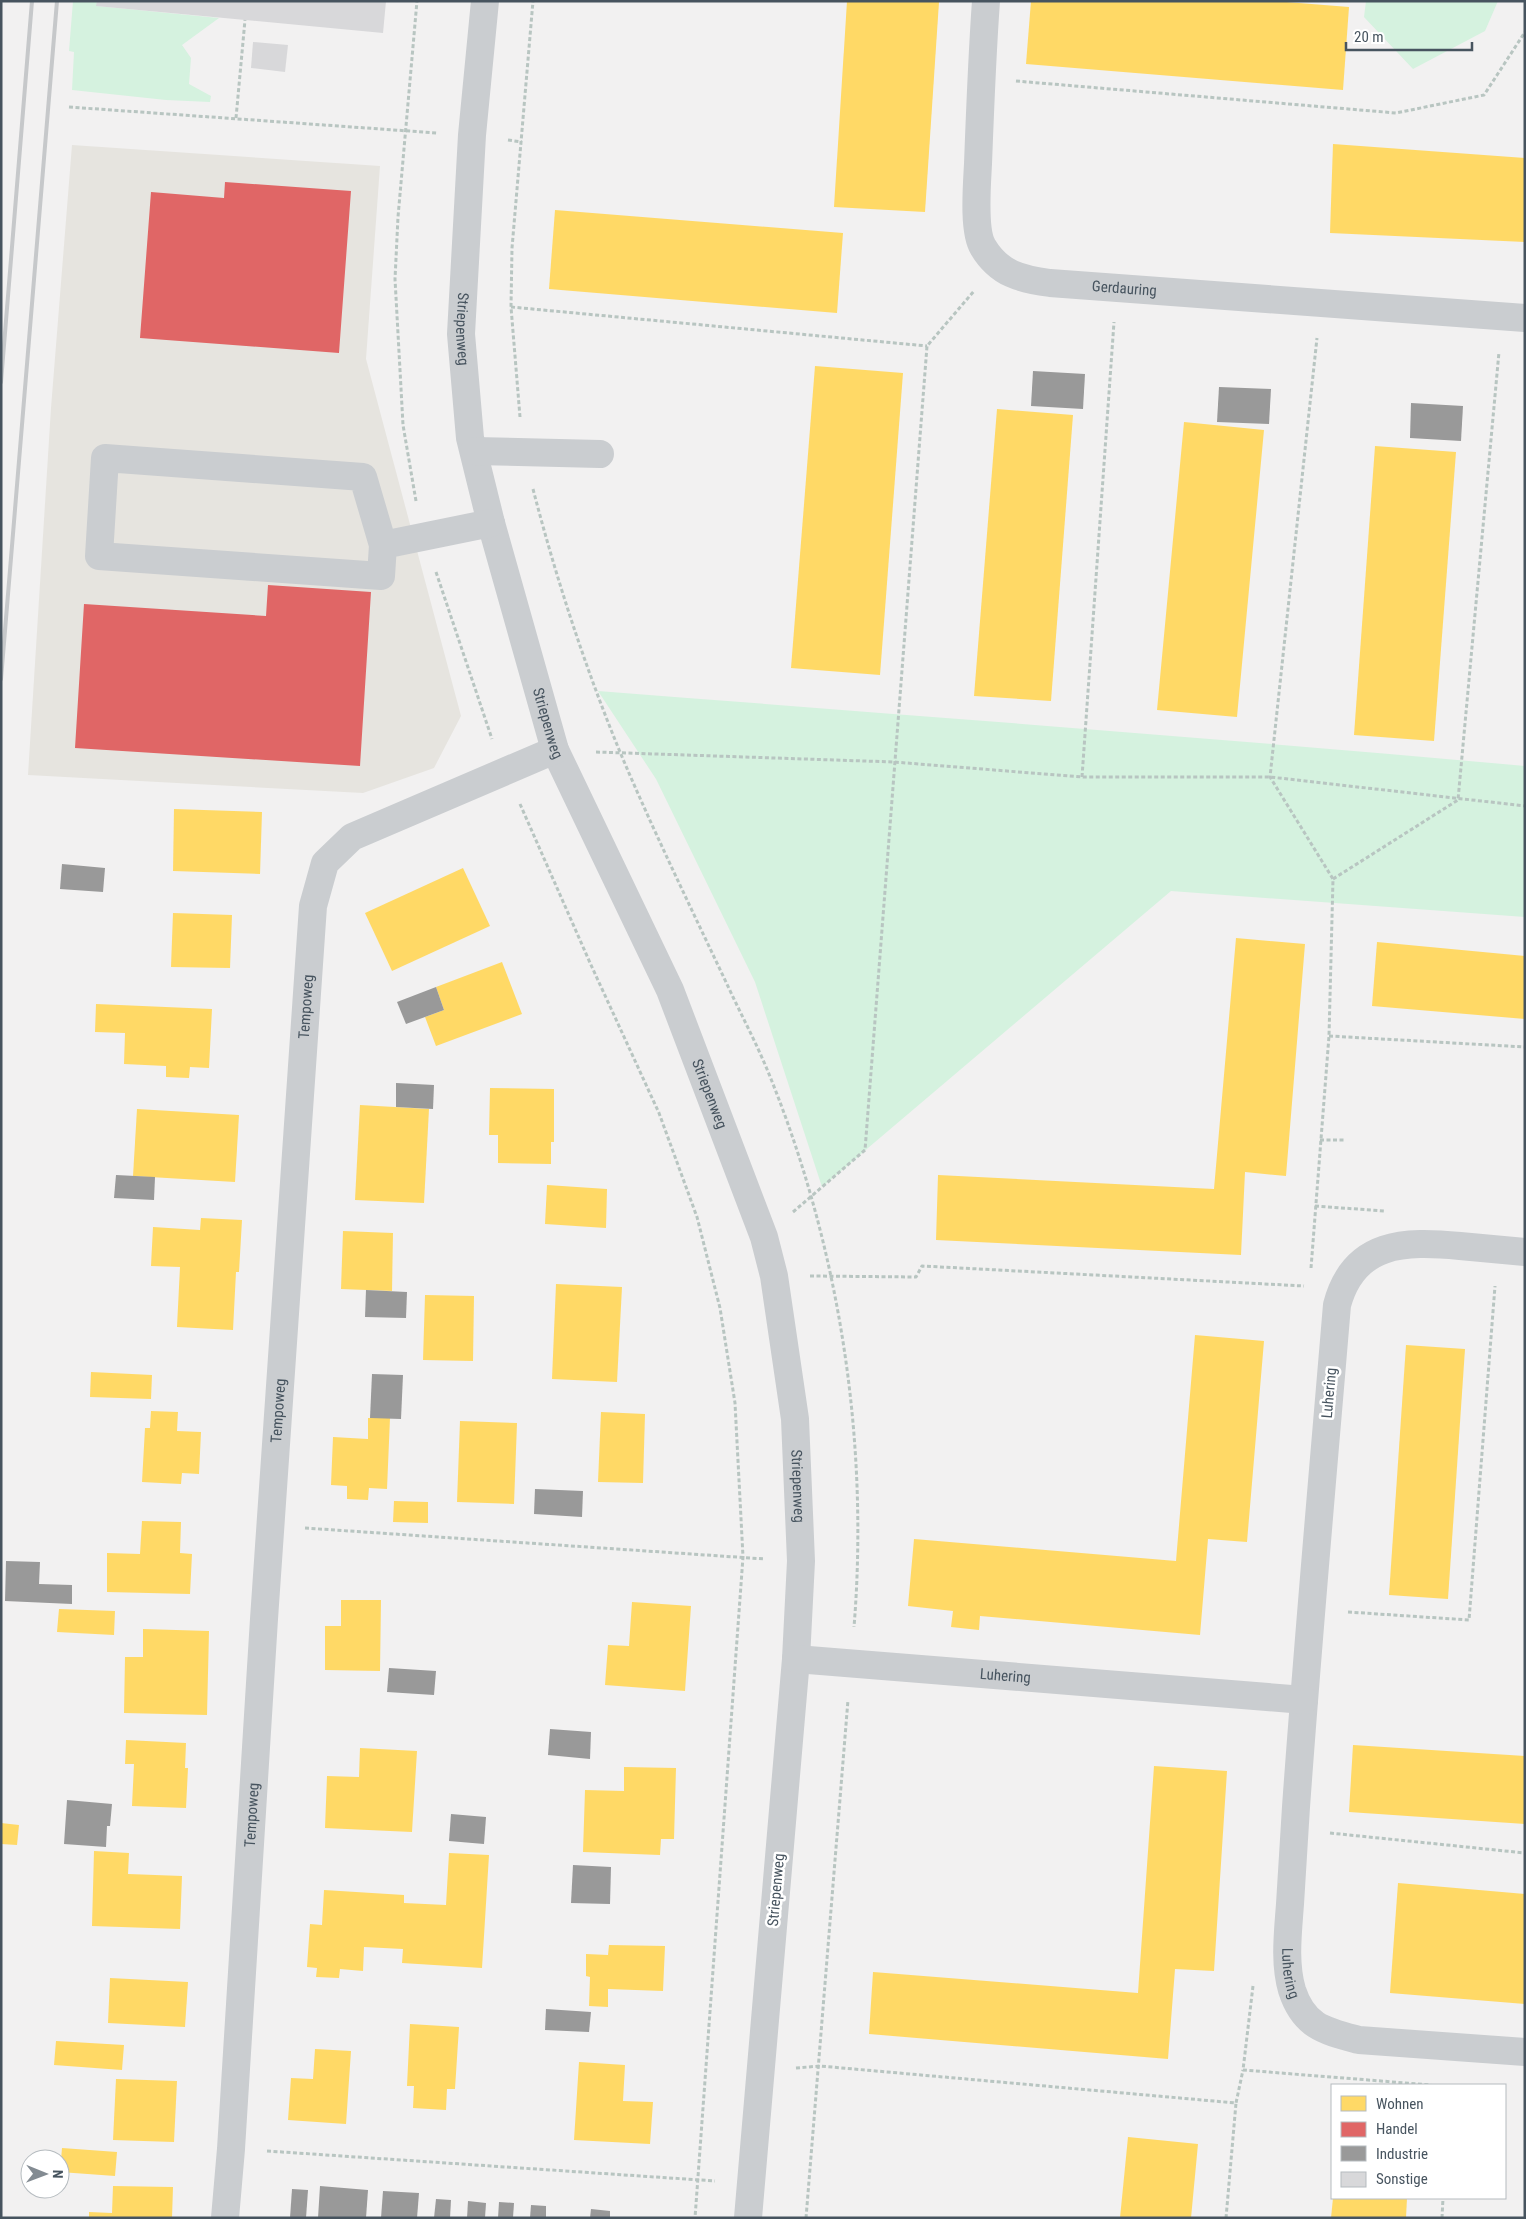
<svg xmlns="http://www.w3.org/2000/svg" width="1526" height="2219" viewBox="0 0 1526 2219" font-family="'Roboto Condensed',sans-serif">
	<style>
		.commercial { fill: #e6e4df }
		.green { fill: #d5f2df }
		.homes { fill: #ffd966 }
		.shops { fill: #e06666 }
		.industry { fill: #999 }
		.building { fill: #d8d8da }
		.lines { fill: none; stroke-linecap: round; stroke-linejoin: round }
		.path { stroke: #b8c5c1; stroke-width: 3; stroke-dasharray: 4 2.5; stroke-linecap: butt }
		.minor { stroke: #cacdd0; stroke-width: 28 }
		.rail { stroke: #c6c8ca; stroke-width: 4 }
		.labels { text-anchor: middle; stroke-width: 5; stroke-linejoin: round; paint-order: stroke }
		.street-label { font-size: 15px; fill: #47545f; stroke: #fff }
	</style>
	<rect width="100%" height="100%" fill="#f2f1f1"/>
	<polygon class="commercial" points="72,145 380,166 366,359 461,716 434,768 363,793 28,775 51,408"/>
	<g class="green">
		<polygon points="73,1 97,1 97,6 219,18 182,45 191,58 189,84 211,96 210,102 166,100 72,90 74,52 69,51"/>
		<polygon points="1366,1 1498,1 1485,31 1413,69 1364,17"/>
		<path d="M598,691c309,24 618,47 927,75v151l-354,-26 -349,296 -67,-205 -99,-203z"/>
	</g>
	<g class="homes">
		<polygon points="847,1 939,2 925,212 834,207"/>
		<polygon points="1031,1 1274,1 1349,7 1343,90 1026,64"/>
		<polygon points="1333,144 1525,158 1525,242 1330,233"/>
		<polygon points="555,210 843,233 837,313 549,289"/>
		<polygon points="815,366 903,373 880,675 791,668"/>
		<polygon points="997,409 1073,415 1051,701 974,696"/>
		<polygon points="1184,422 1264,430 1237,717 1157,710"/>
		<polygon points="1375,446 1456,452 1434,741 1354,735"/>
		<polygon points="174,809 262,812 260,874 173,871"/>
		<polygon points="463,868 490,926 392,971 365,913"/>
		<polygon points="173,913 232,915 230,968 171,967"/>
		<polygon points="1236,938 1305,944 1286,1176 1245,1172 1241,1255 936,1240 938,1175 1214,1189"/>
		<polygon points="1377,942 1525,956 1525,1019 1372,1006"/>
		<polygon points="502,962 522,1014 436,1046 425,1017 444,1010 436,987"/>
		<polygon points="96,1004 212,1009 209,1068 190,1067 189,1078 166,1077 166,1066 124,1064 125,1033 95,1032"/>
		<polygon points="490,1088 554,1089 554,1142 551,1142 551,1164 498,1163 498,1135 489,1135"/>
		<polygon points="360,1105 429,1109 424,1203 355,1200"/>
		<polygon points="137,1109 239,1115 235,1182 133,1176"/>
		<polygon points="547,1185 607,1189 606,1228 545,1224"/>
		<polygon points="201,1218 242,1220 239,1272 236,1272 233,1330 177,1327 180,1267 151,1266 153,1227 200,1230"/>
		<polygon points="343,1231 393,1233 392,1291 341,1289"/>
		<polygon points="556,1284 622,1287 617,1382 552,1379"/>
		<polygon points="425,1295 474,1296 473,1361 423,1360"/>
		<polygon points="1195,1335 1264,1341 1247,1542 1208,1539 1200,1635 980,1616 979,1630 951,1627 953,1611 908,1606 914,1539 1176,1561"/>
		<polygon points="1406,1345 1465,1349 1448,1599 1389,1595"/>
		<polygon points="91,1372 152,1375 151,1399 90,1397"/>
		<polygon points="151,1411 178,1412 177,1431 201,1432 199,1474 182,1473 181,1484 142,1482 145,1428 150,1428"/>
		<polygon points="601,1412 645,1414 643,1483 598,1482"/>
		<polygon points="368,1418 390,1418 387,1489 369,1488 368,1500 347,1499 347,1486 331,1485 333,1437 368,1439"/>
		<polygon points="460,1421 517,1423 514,1504 457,1502"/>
		<polygon points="394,1501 428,1502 428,1523 393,1522"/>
		<polygon points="142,1521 181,1522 180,1553 192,1554 190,1594 107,1592 107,1553 140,1554"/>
		<polygon points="341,1600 381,1600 380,1671 325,1670 325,1626 341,1626"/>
		<polygon points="632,1602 691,1606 685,1691 605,1685 608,1645 629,1646"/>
		<polygon points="59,1609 115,1611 114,1635 57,1632"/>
		<polygon points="143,1629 209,1631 207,1715 124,1713 125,1657 143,1657"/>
		<polygon points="126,1740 186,1743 185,1768 188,1768 186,1808 132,1806 134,1764 125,1764"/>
		<polygon points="1353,1745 1525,1756 1525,1824 1349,1812"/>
		<polygon points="360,1748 417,1751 412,1832 325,1828 327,1776 359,1777"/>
		<polygon points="1154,1766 1227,1771 1214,1971 1175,1969 1168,2059 869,2034 873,1972 1138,1993"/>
		<polygon points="624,1767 676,1768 674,1839 661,1839 660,1855 583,1852 585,1790 624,1791"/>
		<polygon points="1,1823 19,1825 17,1845 1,1844"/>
		<polygon points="94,1851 129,1853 128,1874 182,1876 180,1929 92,1926"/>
		<polygon points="449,1853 489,1855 482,1968 402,1963 403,1949 364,1947 363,1971 340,1969 339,1978 316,1977 317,1968 307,1967 310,1924 322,1925 324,1890 404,1895 404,1903 446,1905"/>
		<polygon points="1398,1883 1525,1894 1525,2004 1390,1993"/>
		<polygon points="609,1945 665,1946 663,1991 608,1989 608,2007 589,2006 590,1977 586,1976 586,1954 608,1955"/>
		<polygon points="110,1978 188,1982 185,2027 108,2023"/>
		<polygon points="410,2024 459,2027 455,2089 447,2089 446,2110 413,2108 414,2086 407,2086"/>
		<polygon points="56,2041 124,2045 122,2070 54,2065"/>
		<polygon points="315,2049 351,2051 346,2124 288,2120 291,2078 313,2079"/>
		<polygon points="579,2062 625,2065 623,2101 653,2102 650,2144 574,2140"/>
		<polygon points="116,2079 177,2081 174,2142 113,2140"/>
		<polygon points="1128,2137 1198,2144 1191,2218 1120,2218"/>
		<polygon points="62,2148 117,2152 115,2176 60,2172"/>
		<polygon points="113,2186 173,2187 172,2218 89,2218 89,2212 112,2213"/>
		<polygon points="1333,2198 1407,2198 1406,2218 1331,2218"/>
	</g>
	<g class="shops">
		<polygon points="225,182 351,191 339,353 140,338 151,192 224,198"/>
		<polygon points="268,585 371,592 360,766 75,748 84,604 266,616"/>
	</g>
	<g class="industry">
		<polygon points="1033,371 1085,374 1083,409 1031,406"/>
		<polygon points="1219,387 1271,389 1269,424 1217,422"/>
		<polygon points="1411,403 1463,406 1461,441 1410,438"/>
		<polygon points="62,864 105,868 103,892 60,889"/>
		<polygon points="436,987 444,1010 406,1024 397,1002"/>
		<polygon points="396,1083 434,1085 433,1109 396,1107"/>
		<polygon points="116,1175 155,1177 154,1200 114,1198"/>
		<polygon points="366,1290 407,1292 406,1318 365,1317"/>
		<polygon points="372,1374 403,1375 401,1419 370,1418"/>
		<polygon points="535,1489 583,1491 582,1517 534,1514"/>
		<polygon points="6,1561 40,1562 39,1584 72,1585 72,1604 5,1601"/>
		<polygon points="389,1668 436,1671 434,1695 387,1692"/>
		<polygon points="550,1729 591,1732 590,1759 548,1755"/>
		<polygon points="67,1800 112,1804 110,1826 107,1826 106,1847 64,1844"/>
		<polygon points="451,1814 486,1817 484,1844 449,1841"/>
		<polygon points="573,1865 611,1867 610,1904 571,1903"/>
		<polygon points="546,2009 591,2012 589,2032 545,2030"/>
		<polygon points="320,2186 368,2190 366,2218 318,2218"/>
		<polygon points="292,2189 308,2190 306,2218 290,2218"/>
		<polygon points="383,2191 419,2193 417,2218 381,2218"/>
		<polygon points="436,2199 451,2200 450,2218 434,2218"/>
		<polygon points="468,2201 486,2203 485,2218 467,2218"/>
		<polygon points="499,2202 514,2203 513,2218 498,2218"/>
		<polygon points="531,2205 546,2206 546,2218 530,2218"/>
		<polygon points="591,2209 610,2211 610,2218 590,2218"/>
	</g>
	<g class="building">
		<polygon points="97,1 386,1 383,33 96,6"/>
		<polygon points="253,42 288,45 285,72 251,68"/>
	</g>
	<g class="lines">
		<g class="path">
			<polyline points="1016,81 1396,113 1484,95 1525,32"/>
			<polyline points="69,107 437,133"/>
			<polyline points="236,118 245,20"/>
			<polyline points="508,140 522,142"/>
			<polyline points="511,307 927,346"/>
			<polyline points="520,417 511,307 512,248 533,1"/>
			<path d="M533,489c23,89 52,178 87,263 35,83 75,164 113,245 13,27 27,54 38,82 69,172 98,363 83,548"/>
			<polyline points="416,501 403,425 395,279 398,217 417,1"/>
			<polyline points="436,572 492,739"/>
			<polyline points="596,752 894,762 1082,777 1270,777 1525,806"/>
			<polyline points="1082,777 1114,322"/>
			<polyline points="520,804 591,965 659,1113 697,1217 720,1308 735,1403 743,1557 695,2218"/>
			<polyline points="1333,879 1458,800 1499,352"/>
			<polyline points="1329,1036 1525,1047"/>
			<polyline points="1320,1140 1344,1140"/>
			<polyline points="1315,1206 1384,1211"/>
			<polyline points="793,1212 865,1150 927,346 974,291"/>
			<polyline points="1311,1268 1329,1036 1333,879 1270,777 1317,338"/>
			<polyline points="810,1276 916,1277 922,1266 1304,1286"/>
			<polyline points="305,1528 765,1559"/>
			<polyline points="1348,1612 1469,1620 1495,1286"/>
			<polyline points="1330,1833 1525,1853"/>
			<polyline points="1253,1986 1243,2070 1431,2085"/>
			<polyline points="796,2068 820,2066 1236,2103 1243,2070"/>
			<polyline points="267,2151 715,2181"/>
			<polyline points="806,2218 848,1700"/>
			<polyline points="1226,2218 1236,2103"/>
			<polyline points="1442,2218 1443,2198"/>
		</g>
		<g class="minor">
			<path id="s1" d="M485,1l-13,134 -11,199 9,104 21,85 64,227 115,240 94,247 10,39 21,143 6,142 -5,98 -48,559"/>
			<path id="s2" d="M986,1c-4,55 -6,109 -8,163 -1,20 -5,67 5,83 16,27 38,32 67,36l475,35"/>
			<polyline points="474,451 600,454"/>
			<polyline points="383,545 381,576 99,556 105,458 363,477 383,545 491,523"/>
			<path id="s3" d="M1525,1252c-22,-2 -44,-4 -65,-6 -55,-5 -106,-5 -123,59 -14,167 -29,334 -41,502 -2,32 -4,65 -6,97 -2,28 -6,59 2,86 12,37 33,41 67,50l166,12"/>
			<path id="s4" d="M796,1659l508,41"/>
			<path id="s5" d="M225,2218l6,-69 33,-530 49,-713 12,-43 27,-26 203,-87"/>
		</g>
		<g class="rail">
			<polyline points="1,382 32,1"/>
			<polyline points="1,679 57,1"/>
		</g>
	</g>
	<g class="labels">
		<g class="street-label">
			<text dy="5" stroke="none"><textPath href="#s2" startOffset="401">Gerdauring</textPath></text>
			<text dy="5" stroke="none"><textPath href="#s1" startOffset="329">Striepenweg</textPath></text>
			<text dy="5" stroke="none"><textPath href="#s1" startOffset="734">Striepenweg</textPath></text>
			<text dy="5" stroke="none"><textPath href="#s5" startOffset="1214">Tempoweg</textPath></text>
			<text dy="5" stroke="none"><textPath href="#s1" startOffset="1139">Striepenweg</textPath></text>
			<text transform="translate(1329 1393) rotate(-85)" y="5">Luhering</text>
			<text dy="5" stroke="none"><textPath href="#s5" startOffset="809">Tempoweg</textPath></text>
			<text dy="5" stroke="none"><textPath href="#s1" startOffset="1544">Striepenweg</textPath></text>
			<text dy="5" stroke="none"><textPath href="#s4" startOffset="210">Luhering</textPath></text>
			<text dy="5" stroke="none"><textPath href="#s5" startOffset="404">Tempoweg</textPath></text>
			<text transform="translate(776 1890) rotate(-85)" y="5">Striepenweg</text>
			<text dy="5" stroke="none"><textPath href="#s3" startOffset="888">Luhering</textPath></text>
		</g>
	</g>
	<rect width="1526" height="2219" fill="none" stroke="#47545f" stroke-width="5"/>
	<rect x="1331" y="2084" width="175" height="115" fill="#ffffff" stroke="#b5bbbf"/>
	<rect x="1341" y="2096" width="25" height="15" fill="#ffd966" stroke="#b5bbbf"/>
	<text x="1376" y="2109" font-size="15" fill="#47545f">Wohnen</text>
	<rect x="1341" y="2122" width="25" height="15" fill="#e06666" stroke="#b5bbbf"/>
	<text x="1376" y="2134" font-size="15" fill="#47545f">Handel</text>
	<rect x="1341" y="2146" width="25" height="15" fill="#999999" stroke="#b5bbbf"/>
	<text x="1376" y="2159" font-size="15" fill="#47545f">Industrie</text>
	<rect x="1341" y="2172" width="25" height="15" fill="#d8d8da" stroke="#b5bbbf"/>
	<text x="1376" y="2184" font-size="15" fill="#47545f">Sonstige</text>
	<g transform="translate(45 2174) rotate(91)"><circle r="24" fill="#ffffff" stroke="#b5bbbf"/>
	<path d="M0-4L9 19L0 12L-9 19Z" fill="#838b92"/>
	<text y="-8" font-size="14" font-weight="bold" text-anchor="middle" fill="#47545f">N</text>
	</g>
	<path d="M1346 42v8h126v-8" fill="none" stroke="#47545f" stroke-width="2.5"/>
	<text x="1354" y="42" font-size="15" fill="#47545f" stroke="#ffffff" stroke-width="4" paint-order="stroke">20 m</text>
</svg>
